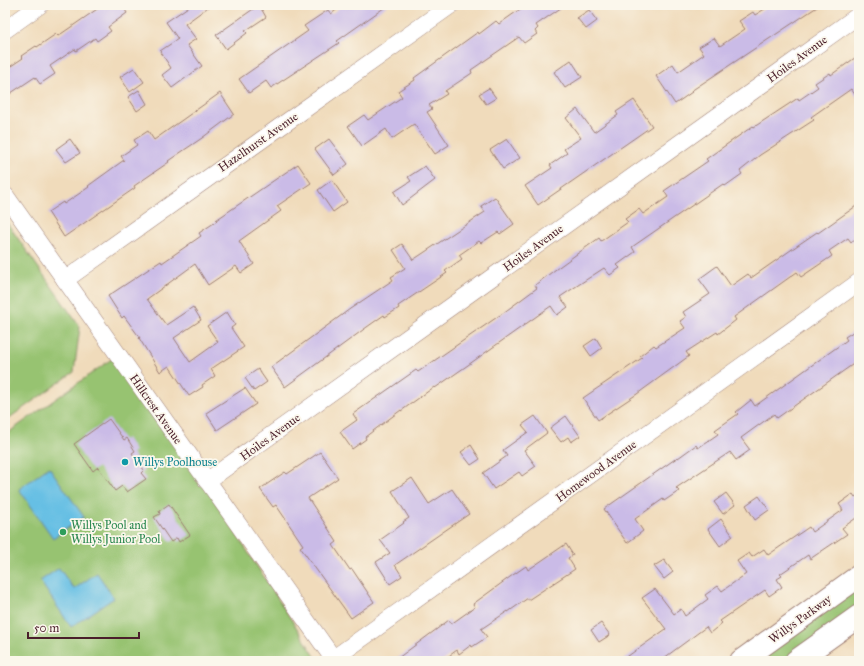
<svg xmlns="http://www.w3.org/2000/svg" width="864" height="666" viewBox="0 0 864 666" font-family="'IM FELL Great Primer',serif">
	<style>
		.green { fill: #97c371; stroke: #70714e }
		.water { fill: #66bfe4; stroke: #586f88 }
		.building { fill: #cabbe7 }
		.lines { fill: none; stroke-linecap: round; stroke-linejoin: round }
		.minor-casing { stroke: #9d7d73; stroke-width: 18 }
		.major-casing { stroke: #9d7d73; stroke-width: 24 }
		.minor { stroke: #fff; stroke-width: 17 }
		.major { stroke: #fff; stroke-width: 22 }
		.culture-dot { fill: #0f9aa8; stroke: #fbf7ec; stroke-width: 1.5 }
		.leisure-dot { fill: #2e9e5b; stroke: #fbf7ec; stroke-width: 1.5 }
		.labels { text-anchor: middle; stroke-width: 3.5; stroke-linejoin: round; paint-order: stroke }
		.street-label { font-size: 12px; fill: #4a1f2b; stroke: #fbf7ec }
		.culture-label { font-size: 12px; fill: #0d838f; stroke: #fbf7ec; text-anchor: start }
		.leisure-label { font-size: 12px; fill: #27864d; stroke: #fbf7ec; text-anchor: start }
	</style>
	<rect width="100%" height="100%" fill="#fbf7ec"/>
	<filter id="ink" filterUnits="userSpaceOnUse"><feTurbulence type="fractalNoise" baseFrequency=".025" numOctaves="2"/><feDisplacementMap in="SourceGraphic" scale="8" xChannelSelector="R" yChannelSelector="G"/><feConvolveMatrix kernelMatrix="1 2 1 2 8 2 1 2 1" color-interpolation-filters="sRGB"/></filter>
	<filter id="wash" filterUnits="userSpaceOnUse"><feTurbulence type="fractalNoise" baseFrequency=".012" numOctaves="4" result="noise"/><feDisplacementMap in="SourceGraphic" scale="16" xChannelSelector="R" yChannelSelector="G"/><feGaussianBlur stdDeviation="0.9" result="paint"/><feColorMatrix in="noise" values="0 0 0 0 0 0 0 0 0 0 0 0 0 0 0 0 0 1.4 0 .05"/><feComposite in="paint" operator="in"/></filter>
	<g filter="url(#wash)">
		<rect width="100%" height="100%" fill="#f0dbbb"/>
		<g class="green">
			<polygon points="5,220 80,327 74,372 5,421"/>
			<polygon points="120,353 318,661 5,661 5,435"/>
			<polygon points="859,587 859,607 784,661 762,661 763,657"/>
		</g>
		<g class="water">
			<polygon points="49,467 84,517 53,538 19,489"/>
			<polygon points="59,568 74,589 97,573 114,598 71,627 40,581"/>
		</g>
		<g id="blocks">
			<g class="building">
				<polygon points="103,5 122,5 127,13 108,27 111,31 97,41 95,38 76,51 75,49 50,66 55,74 40,84 35,77 5,97 5,70 23,58 21,56 36,46 37,47 56,34 58,36"/>
				<polygon points="191,5 211,5 185,24 196,39 187,45 202,66 172,88 162,75 171,68 160,51 178,39 166,22"/>
				<polygon points="259,5 266,17 245,31 247,33 226,49 216,35"/>
				<polygon points="343,5 388,5 337,41 339,43 271,88 266,81 249,93 239,79 308,31 304,26 328,10 331,14"/>
				<polygon points="526,5 565,5 536,25 538,28 535,31 537,34 524,43 519,37 471,70 472,73 445,91 447,94 429,105 432,109 427,112 449,145 435,154 414,124 392,139 386,129 362,146 348,126 364,115 368,120 402,97 398,91 415,80 414,78 478,32 479,34 496,21 499,24"/>
				<polygon points="771,5 820,5 691,91 692,92 675,104 656,76 673,64 678,72 704,54 699,47 714,38 720,46 745,29 739,21 753,12 755,15"/>
				<polygon points="589,10 597,21 586,29 577,18"/>
				<polygon points="859,55 859,100 851,89 811,117 814,120 760,155 740,171 742,174 725,186 723,184 632,247 635,252 617,265 620,268 610,275 604,268 563,295 560,297 568,307 557,315 551,306 468,365 435,388 434,387 401,411 401,410 365,437 366,439 352,449 340,432 357,420 353,414 416,370 418,372 503,313 537,288 535,285 552,272 599,238 601,241 628,222 625,219 639,209 643,214 668,197 664,191 708,161 706,159 753,126 754,127 798,98 799,100 818,87 815,83 830,73 831,75"/>
				<polygon points="571,60 582,77 565,88 554,72"/>
				<polygon points="134,68 144,82 130,92 120,77"/>
				<polygon points="489,88 496,98 486,104 479,94"/>
				<polygon points="139,90 147,104 137,111 128,97"/>
				<polygon points="220,93 234,114 202,138 168,161 169,162 134,186 135,188 64,237 48,212 63,202 64,204 89,187 88,186 124,160 121,156 137,145 134,140 148,131 154,140"/>
				<polygon points="634,100 652,126 538,205 525,186 552,168 550,165 567,153 564,149 581,138 566,118 577,109 594,132 618,115 616,112"/>
				<polygon points="70,139 80,153 66,162 56,149"/>
				<polygon points="329,139 348,164 334,175 315,149"/>
				<polygon points="507,139 520,158 503,169 490,150"/>
				<polygon points="298,164 311,183 277,206 281,211 239,241 254,264 241,273 236,266 208,285 195,264 147,299 166,325 193,307 201,320 174,338 190,362 218,342 207,326 227,312 235,325 231,328 244,347 211,369 215,376 202,385 203,387 189,396 169,366 160,372 139,338 140,338 124,316 122,318 108,296 161,261 162,263 201,236 199,233 217,221 216,220"/>
				<polygon points="425,166 435,180 402,205 394,192 411,181 408,177"/>
				<polygon points="332,180 347,202 333,212 318,190"/>
				<polygon points="495,197 514,224 500,234 498,232 481,243 479,241 459,255 462,259 445,271 447,273 398,306 399,308 385,317 384,315 367,327 285,387 271,367 350,309 393,280 391,277 405,268 393,250 402,244 413,260 485,212 481,206"/>
				<polygon points="859,204 859,236 851,242 848,238 829,251 832,256 801,277 797,272 734,317 736,320 718,334 717,332 686,352 689,356 637,394 598,420 583,398 642,358 640,356 654,345 656,347 685,328 680,321 686,317 683,312 710,294 699,279 717,266 731,286 748,274 751,278 798,245 817,232 818,233"/>
				<polygon points="859,328 859,360 777,418 774,414 741,438 750,450 736,460 730,452 676,488 679,491 664,501 663,499 635,519 643,531 627,543 604,509 678,457 678,458 696,445 698,448 718,434 715,430 738,414 736,412 751,400 755,406 847,340 845,337"/>
				<polygon points="596,338 602,348 591,356 584,346"/>
				<polygon points="258,369 267,382 254,391 245,378"/>
				<polygon points="245,388 256,404 217,430 206,413"/>
				<polygon points="535,416 547,433 524,450 536,466 522,476 519,472 494,489 483,473 507,456 503,450 528,432 522,425"/>
				<polygon points="566,416 580,436 571,442 568,437 561,442 550,428"/>
				<polygon points="109,419 124,440 127,438 135,451 132,453 144,470 141,473 146,479 127,492 122,486 115,491 98,467 93,471 74,444"/>
				<polygon points="471,445 480,459 471,465 461,452"/>
				<polygon points="320,452 338,478 308,498 337,542 333,545 350,570 352,569 374,602 351,618 300,547 303,545 276,505 273,507 260,489 285,472 287,474"/>
				<polygon points="412,478 429,504 452,489 469,514 395,565 402,576 390,584 376,562 390,553 380,540 404,523 403,522 409,518 392,491"/>
				<polygon points="726,493 735,505 723,514 714,502"/>
				<polygon points="853,494 855,497 859,494 859,516 842,528 847,534 810,559 808,555 780,574 782,576 777,579 782,587 769,596 765,590 720,621 722,623 710,633 706,627 660,661 621,661 666,629 642,598 655,589 674,614 681,609 685,616 708,599 705,595 718,586 722,591 746,574 737,561 749,553 752,557 764,549 768,555 809,527 812,532 843,510 839,504"/>
				<polygon points="759,496 769,510 755,520 746,505"/>
				<polygon points="169,504 190,535 179,542 177,538 171,542 154,517 160,514 159,511"/>
				<polygon points="721,519 733,536 720,546 708,529"/>
				<polygon points="566,544 573,555 568,558 575,569 528,600 528,598 508,612 508,611 481,629 487,637 472,647 471,645 459,654 457,650 442,661 394,661 449,620 451,624 475,607 473,604 510,577 526,566 528,570"/>
				<polygon points="664,560 673,572 664,579 654,566"/>
				<polygon points="601,623 610,635 599,642 591,630"/>
			</g>
		</g>
	</g>
	<g filter="url(#ink)">
		<use href="#blocks" fill-opacity="0" stroke="#9d7d73" stroke-width="1"/>
		<g class="lines">
			<g class="minor-casing">
				<g id="minor">
					<polyline points="5,30 40,5"/>
					<polyline points="5,195 335,661"/>
					<polyline points="65,280 451,5"/>
					<polyline points="207,481 859,15"/>
					<polyline points="333,659 859,282"/>
				</g>
			</g>
			<g class="major-casing">
				<g id="major">
					<polyline points="741,661 859,576"/>
					<polyline points="796,661 859,616"/>
				</g>
			</g>
			<use href="#minor" class="minor"/>
			<use href="#major" class="major"/>
		</g>
	</g>
	<circle class="culture-dot" cx="125" cy="462" r="4"/>
	<circle class="leisure-dot" cx="63" cy="532" r="4"/>
	<g class="labels">
		<g class="street-label">
			<text transform="translate(797 59) rotate(-36)" y="4">Hoiles Avenue</text>
			<text transform="translate(258 142) rotate(-35)" y="4">Hazelhurst Avenue</text>
			<text transform="translate(533 248) rotate(-36)" y="4">Hoiles Avenue</text>
			<text transform="translate(156 409) rotate(55)" y="4">Hillcrest Avenue</text>
			<text transform="translate(270 437) rotate(-36)" y="4">Hoiles Avenue</text>
			<text transform="translate(596 471) rotate(-36)" y="4">Homewood Avenue</text>
			<text transform="translate(800 619) rotate(-36)" y="4">Willys Parkway</text>
		</g>
		<g class="culture-label">
			<text x="133" y="466">Willys Poolhouse</text>
		</g>
		<g class="leisure-label">
			<text x="71" y="529">Willys Pool and<tspan x="71" dy="14">Willys Junior Pool</tspan></text>
		</g>
	</g>
	<rect width="864" height="666" fill="none" stroke="#fbf7ec" stroke-width="20"/>
	<path d="M28 632v6h111v-6" fill="none" stroke="#4a1f2b" stroke-width="2"/>
	<text x="34" y="632" font-size="12" fill="#4a1f2b" stroke="#fbf7ec" stroke-width="3" paint-order="stroke">50 m</text>
</svg>
